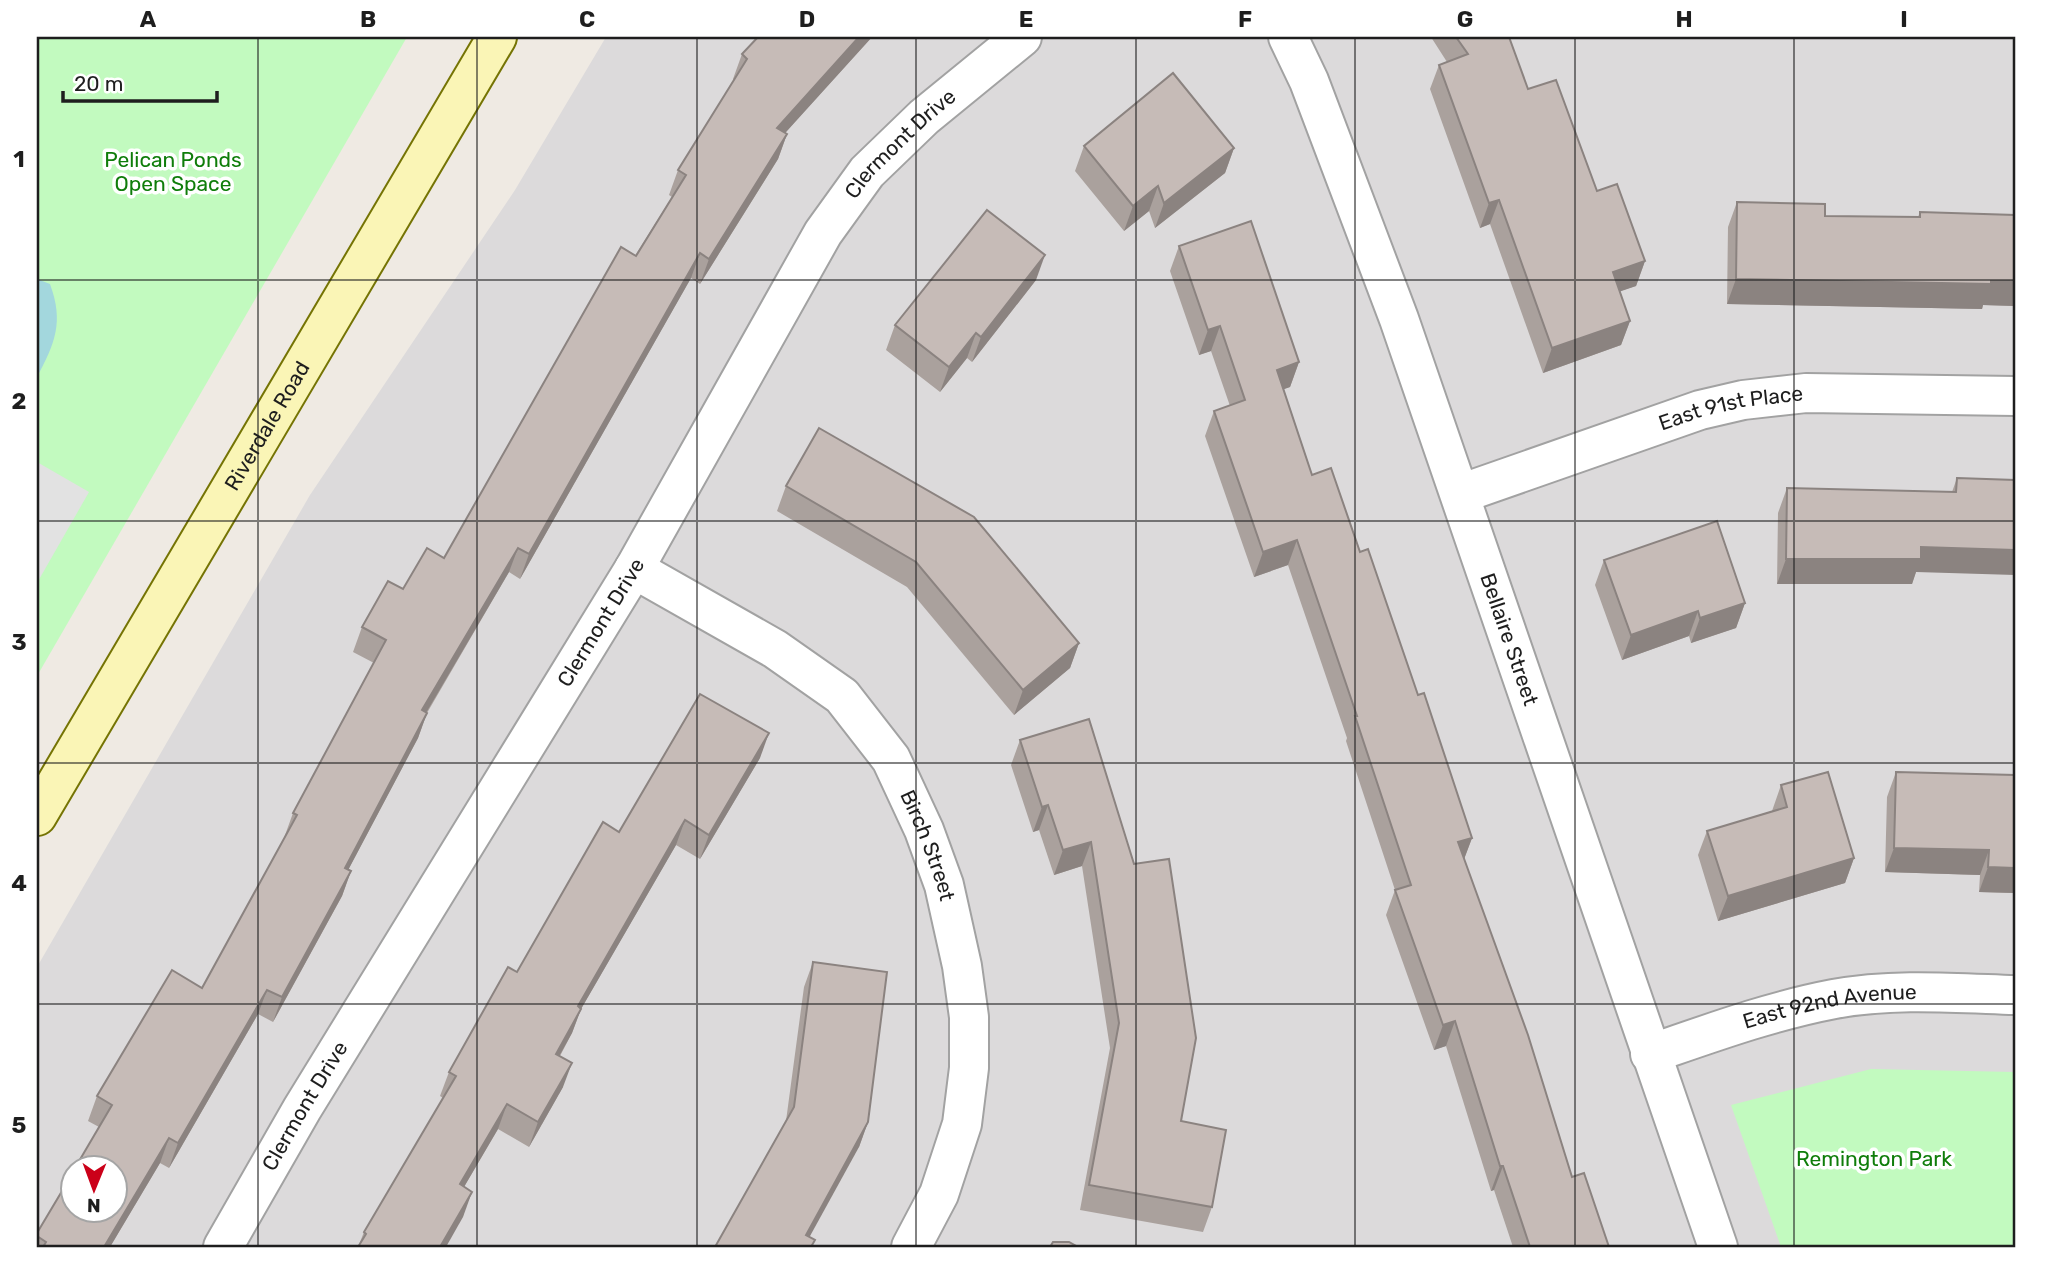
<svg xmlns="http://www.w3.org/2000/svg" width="2052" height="1284" viewBox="0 0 2052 1284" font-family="Rubik,sans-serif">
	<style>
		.residential { fill: #dcdadb; fill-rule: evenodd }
		.park { fill: #c2fabf }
		.parking { fill: #e2e2e2 }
		.water { fill: #a3d7dd }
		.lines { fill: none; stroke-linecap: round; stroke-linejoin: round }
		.street-casing { stroke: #a2a2a2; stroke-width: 42 }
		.secondary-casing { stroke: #757404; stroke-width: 42 }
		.street { stroke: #fff; stroke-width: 38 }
		.secondary { stroke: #faf5b6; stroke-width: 38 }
		.wall { fill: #aaa19d }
		.shaded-wall { fill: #8b8380 }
		.building { fill: #c6bbb7; stroke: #8b8380; stroke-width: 2 }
		.grid { fill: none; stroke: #1e1e1e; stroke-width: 2; stroke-opacity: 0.55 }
		.labels { text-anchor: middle; stroke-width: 7; stroke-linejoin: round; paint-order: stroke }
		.street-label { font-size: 21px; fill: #1e1e1e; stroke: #fff }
		.park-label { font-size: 21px; fill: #0f7d0a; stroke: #fff }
		.neatline { fill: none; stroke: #1e1e1e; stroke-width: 2.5 }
		.grid-label { font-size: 23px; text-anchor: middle; font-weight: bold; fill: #1e1e1e }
	</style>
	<rect width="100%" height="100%" fill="#efeae3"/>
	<path class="residential" d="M606,37h1409v1210h-1978v-280l273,-472 205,-305zM74,1168h42v42h-42z"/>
	<g class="park">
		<polygon points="37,37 407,37 37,676"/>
		<polygon points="1871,1069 2015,1072 2015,1247 1781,1247 1731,1105"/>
	</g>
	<polygon class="parking" points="37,462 89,492 37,583"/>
	<path class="water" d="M37,279l13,5c14,38 5,59 -13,93z"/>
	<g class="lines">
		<g class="street-casing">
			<g id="street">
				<path id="s1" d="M1288,37l21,44 90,238 319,928"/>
				<path id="s2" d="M1460,494l240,-84 43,-10 63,-7 209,3"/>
				<path id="s3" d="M634,569l141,80 67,47 49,63 33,71 20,55 18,81 7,51v51l-7,56 -23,70 -28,53"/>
				<path id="s4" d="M1650,1054c61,-21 121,-43 184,-55 59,-11 121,-6 181,-4"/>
				<path id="s5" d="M223,1247l79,-138 332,-540 189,-336 44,-61 57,-55 98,-80"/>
			</g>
		</g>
		<g class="secondary-casing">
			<g id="secondary">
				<path id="s6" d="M37,816l460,-779"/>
			</g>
		</g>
		<use href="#street" class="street"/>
		<use href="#secondary" class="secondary"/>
	</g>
	<g class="wall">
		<polygon points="872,37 785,133 787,134 778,159 700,284 691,278 520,579 509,572 427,713 418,738 348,870 351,871 342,896 273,1022 258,1014 169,1168 160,1163 110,1247 37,1247 37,1233 99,1127 88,1121 97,1096 202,988 284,838 293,813 374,663 353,652 362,627 403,589 444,558 672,197 669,195 678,170 734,80 733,79 742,54"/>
		<polygon points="1431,37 1509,37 1528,89 1645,261 1636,286 1620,291 1630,321 1621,345 1543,373 1490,224 1480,228 1430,89 1439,65 1447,62"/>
		<polygon points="1084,146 1234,148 1225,173 1155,228 1149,211 1124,231 1075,171"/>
		<polygon points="1737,202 1825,216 1918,217 1920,212 2015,215 2015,306 1983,305 1982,309 1727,304 1728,227"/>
		<polygon points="1179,246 1299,362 1290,387 1283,389 1312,475 1360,552 1418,695 1472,838 1464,859 1572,1177 1609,1247 1513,1247 1494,1190 1491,1191 1446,1046 1434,1050 1386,915 1395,890 1346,741 1347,738 1288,565 1254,577 1205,436 1214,411 1230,406 1211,351 1199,355 1170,271"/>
		<polygon points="1036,280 972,362 967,358 940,392 886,350 895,325"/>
		<polygon points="1957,478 2015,480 1916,572 1912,584 1777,584 1778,513 1787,488 1952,492"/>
		<polygon points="786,486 1079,643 1070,668 1014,715 907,587 777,511"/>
		<polygon points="1604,560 1745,603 1736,628 1691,643 1689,636 1622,660 1595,585"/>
		<polygon points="1089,719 1181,1121 1212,1207 1203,1232 1080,1210 1110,1048 1082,866 1054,875 1039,830 1033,832 1011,765 1020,740"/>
		<polygon points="760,758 700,859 676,845 581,1009 572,1033 560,1056 563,1087 529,1147 498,1129 464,1187 463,1217 358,1247 364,1232 443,1098 440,1096 449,1072 517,972 619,832"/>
		<polygon points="1896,772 2015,775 2015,893 1979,892 1980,875 1885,872 1887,797"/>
		<polygon points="1781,785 1854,858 1845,883 1718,921 1698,855 1707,831 1772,811"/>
		<polygon points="813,962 868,1122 859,1147 715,1247 786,1121 804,987"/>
	</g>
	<g class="shaded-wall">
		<polygon points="859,37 872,37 767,153 777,128"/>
		<polygon points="787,134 778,159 700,284 709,259"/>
		<polygon points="1234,148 1225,173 1155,228 1164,203"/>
		<polygon points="1158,186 1149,211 1124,231 1133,206"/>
		<polygon points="1499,200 1490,224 1480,228 1489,203"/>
		<polygon points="700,253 691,278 520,579 529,554"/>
		<polygon points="1045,255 1036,280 972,362 981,337"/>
		<polygon points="1645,261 1636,286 1604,297 1613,272"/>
		<polygon points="1736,279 2015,281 2015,306 1983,305 1982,309 1727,304"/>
		<polygon points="1630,321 1621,345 1543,373 1552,348"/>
		<polygon points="1220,326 1211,351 1199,355 1208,330"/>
		<polygon points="976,333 967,358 940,392 949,367"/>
		<polygon points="1299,362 1290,387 1268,395 1277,370"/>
		<polygon points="1297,540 1288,565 1254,577 1263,552"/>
		<polygon points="1921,547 2015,550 2015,575 1916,572 1912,584 1777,584 1786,559"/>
		<polygon points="518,548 509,572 413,735 422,710"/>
		<polygon points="1745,603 1736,628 1691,643 1700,618"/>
		<polygon points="1698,611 1689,636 1622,660 1631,635"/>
		<polygon points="1079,643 1070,668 1014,715 1023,690"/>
		<polygon points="427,713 418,738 336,893 345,868"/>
		<polygon points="769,733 760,758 700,859 709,835"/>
		<polygon points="1048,805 1039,830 1033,832 1042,807"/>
		<polygon points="685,820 676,845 581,1009 572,1033 547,1078 556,1054 578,1006"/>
		<polygon points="1472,838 1463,862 1458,842"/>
		<polygon points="1091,842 1082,866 1054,875 1063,850"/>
		<polygon points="1894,848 1989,850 1980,875 1885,872"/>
		<polygon points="1854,858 1845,883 1718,921 1728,896"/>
		<polygon points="1988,867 2015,868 2015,893 1979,892"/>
		<polygon points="351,871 342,896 273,1022 282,997"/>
		<polygon points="267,990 258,1014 169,1168 178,1143"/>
		<polygon points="1455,1021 1446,1046 1434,1050 1443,1025"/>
		<polygon points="572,1063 563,1087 529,1147 538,1122"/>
		<polygon points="507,1104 498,1129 451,1209 460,1184"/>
		<polygon points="868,1122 859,1147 804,1247 806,1235"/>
		<polygon points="169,1138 160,1163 110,1247 104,1247"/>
		<polygon points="1500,1166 1503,1166 1494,1190 1491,1191"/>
		<polygon points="472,1192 463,1217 446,1247 440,1247"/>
	</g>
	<g class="building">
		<polygon points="758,37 859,37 777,128 787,134 709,259 700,253 529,554 518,548 422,710 427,713 345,868 351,871 282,997 267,990 178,1143 169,1138 104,1247 43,1247 46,1242 37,1236 37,1233 74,1171 74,1210 116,1210 116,1168 75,1168 112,1105 97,1096 172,970 202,988 297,815 293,813 386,640 362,627 388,581 403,589 427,548 444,558 621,247 636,256 686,175 678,170 747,59 742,54"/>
		<polygon points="1456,37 1509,37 1528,89 1556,80 1597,191 1617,184 1645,261 1613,272 1630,321 1552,348 1499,200 1489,203 1439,65 1468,54"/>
		<polygon points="1173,73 1234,148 1164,203 1158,186 1133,206 1084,146"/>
		<polygon points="1737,202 1825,204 1825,216 1920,217 1920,212 2015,215 2015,281 1991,281 1991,284 1736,279"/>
		<polygon points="987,210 1045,255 981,337 976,333 949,367 895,325"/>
		<polygon points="1251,221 1299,362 1277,370 1312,475 1331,468 1360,552 1368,549 1418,695 1424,693 1472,838 1458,842 1528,1035 1572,1177 1584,1173 1609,1247 1530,1247 1503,1166 1500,1166 1455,1021 1443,1025 1395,890 1411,885 1355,716 1357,716 1297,540 1263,552 1214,411 1245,400 1220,326 1208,330 1179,246"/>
		<polygon points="819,428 974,517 1079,643 1023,690 916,562 786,486"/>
		<polygon points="1957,478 2015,480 2015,550 1921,547 1921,559 1786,559 1787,488 1956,492"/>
		<polygon points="1717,521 1745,603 1700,618 1698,611 1631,635 1604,560"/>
		<polygon points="700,694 769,733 709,835 685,820 578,1006 581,1009 556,1054 572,1063 538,1122 507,1104 460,1184 472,1192 440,1247 358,1247 366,1234 364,1232 456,1076 449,1072 508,967 517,972 603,822 619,832"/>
		<polygon points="1089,719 1134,864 1169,859 1196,1038 1181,1121 1226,1130 1212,1207 1089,1185 1119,1023 1091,842 1063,850 1048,805 1042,807 1020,740"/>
		<polygon points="1828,772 1854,858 1728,896 1707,831 1787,807 1781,785"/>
		<polygon points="1896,772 2015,775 2015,868 1988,867 1989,850 1894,848"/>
		<polygon points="813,962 887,972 868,1122 806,1235 815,1240 811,1247 715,1247 794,1107"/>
		<polygon points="1053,1242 1069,1242 1078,1247 1050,1247"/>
	</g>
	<path class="grid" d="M258,37v1210M477,37v1210M697,37v1210M916,37v1210M1136,37v1210M1355,37v1210M1575,37v1210M1794,37v1210M37,280h1978M37,521h1978M37,763h1978M37,1004h1978"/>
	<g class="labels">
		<g class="street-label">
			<text dy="7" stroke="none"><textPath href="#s5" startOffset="1297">Clermont Drive</textPath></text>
			<text dy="7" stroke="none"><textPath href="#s2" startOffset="285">East 91st Place</textPath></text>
			<text dy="7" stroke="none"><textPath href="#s6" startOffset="453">Riverdale Road</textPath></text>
			<text dy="7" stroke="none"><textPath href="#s5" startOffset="730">Clermont Drive</textPath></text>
			<text dy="7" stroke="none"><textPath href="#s1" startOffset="642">Bellaire Street</textPath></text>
			<text dy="7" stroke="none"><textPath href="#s3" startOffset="418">Birch Street</textPath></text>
			<text dy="7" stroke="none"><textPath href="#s4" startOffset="187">East 92nd Avenue</textPath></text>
			<text dy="7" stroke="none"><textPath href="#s5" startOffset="163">Clermont Drive</textPath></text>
		</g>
		<g class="park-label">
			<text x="173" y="167">Pelican Ponds<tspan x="173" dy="24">Open Space</tspan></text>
			<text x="1874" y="1166">Remington Park</text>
		</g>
	</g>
	<rect width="2052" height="1284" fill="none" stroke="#ffffff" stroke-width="77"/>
	<g transform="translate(94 1189) rotate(181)"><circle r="33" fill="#ffffff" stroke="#a5a5a5" stroke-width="2"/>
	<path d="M0-5L12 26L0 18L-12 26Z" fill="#cb0019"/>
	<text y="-10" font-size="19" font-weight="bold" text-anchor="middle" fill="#1e1e1e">N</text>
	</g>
	<path d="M63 91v10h154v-10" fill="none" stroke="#1e1e1e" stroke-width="3.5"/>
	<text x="74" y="91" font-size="21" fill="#1e1e1e" stroke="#ffffff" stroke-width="5" paint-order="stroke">20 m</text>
	<rect x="38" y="38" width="1976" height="1208" class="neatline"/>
	<g class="grid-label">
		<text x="148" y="27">A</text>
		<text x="368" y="27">B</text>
		<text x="587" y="27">C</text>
		<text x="807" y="27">D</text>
		<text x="1026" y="27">E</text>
		<text x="1245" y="27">F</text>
		<text x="1465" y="27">G</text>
		<text x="1684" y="27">H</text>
		<text x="1904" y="27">I</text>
		<text x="19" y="167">1</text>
		<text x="19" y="409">2</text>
		<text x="19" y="650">3</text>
		<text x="19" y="891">4</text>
		<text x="19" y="1133">5</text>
	</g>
</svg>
